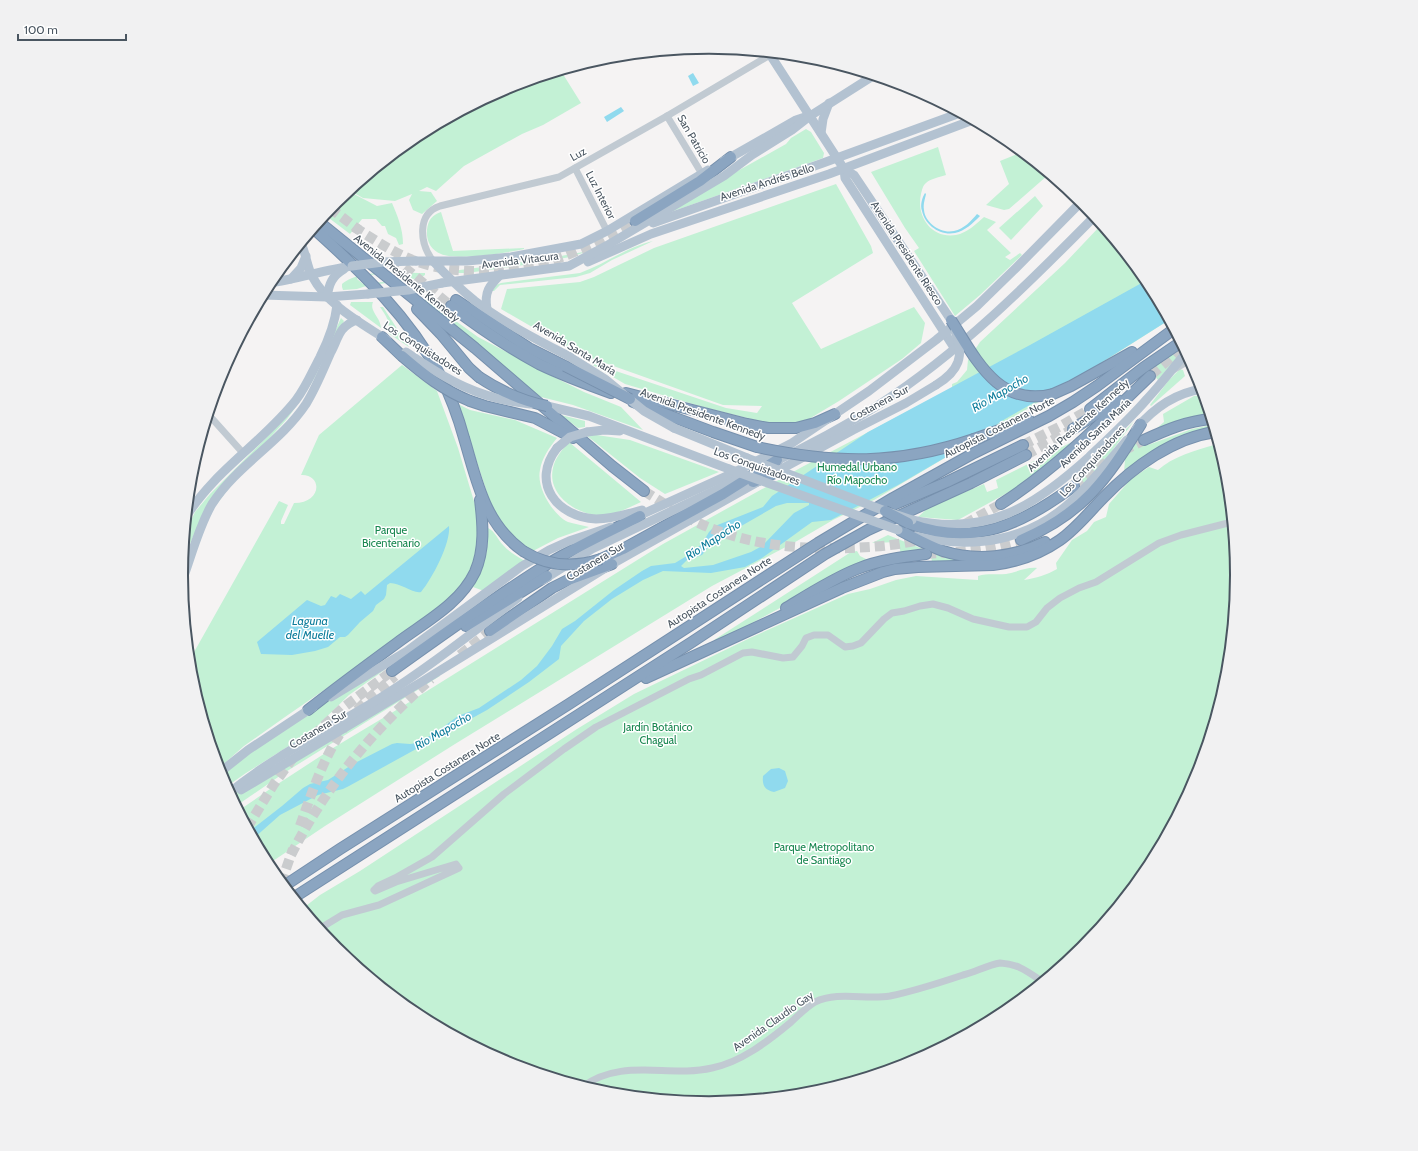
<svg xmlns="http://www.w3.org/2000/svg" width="1418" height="1151" viewBox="0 0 1418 1151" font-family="Cabin,sans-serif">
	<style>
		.green { fill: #c3f1d5 }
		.water { fill: #90daee; fill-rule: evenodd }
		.pier { fill: #f5f3f3 }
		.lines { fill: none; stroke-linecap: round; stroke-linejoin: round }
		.highway-tunnel { stroke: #caccce; stroke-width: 10; stroke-dasharray: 10 5; stroke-linecap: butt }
		.highway-casing { stroke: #7690ad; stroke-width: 12 }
		.minor { stroke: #c1cad2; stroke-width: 7 }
		.major { stroke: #b3c2d1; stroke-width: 9 }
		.highway { stroke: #8ba5c1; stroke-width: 10 }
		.highway-bridge-casing { stroke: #7690ad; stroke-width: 12; stroke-linecap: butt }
		.major-bridge { stroke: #b3c2d1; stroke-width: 9 }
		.highway-bridge { stroke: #8ba5c1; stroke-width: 10 }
		.labels { text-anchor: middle; stroke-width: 3; stroke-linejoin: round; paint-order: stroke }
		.street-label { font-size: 11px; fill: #4a5661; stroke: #fff }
		.park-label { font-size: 11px; fill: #17864f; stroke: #fff }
		.water-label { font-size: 12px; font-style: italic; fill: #0c7c9b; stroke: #fff }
		.rim { fill: none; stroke: #4a5661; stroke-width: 2 }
	</style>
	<rect width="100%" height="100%" fill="#f5f3f3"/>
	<g class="green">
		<polygon points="561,71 581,103 543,125 522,134 464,166 436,191 427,187 419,191 431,192 437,201 422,214 413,210 409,200 412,194 395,201 363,198 349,190 416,136 507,87"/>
		<polygon points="806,129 811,132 824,153 823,158 668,213 709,187 786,144 791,138"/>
		<path d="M938,147l8,28c-6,2 -16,4 -20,8 -3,2 -4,7 -5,11 -5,22 10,45 35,41 11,-2 20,-11 28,-18l12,5 -9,8 24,23 -6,4 5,3 10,-7 2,2 -42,40 -25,21 -41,-65 5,-3 -14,-20 -34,-56z"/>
		<polygon points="1022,152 1047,172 1048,175 1009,209 1004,210 986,205 1009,184 1000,161"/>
		<polygon points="836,184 871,246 873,253 792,303 821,349 914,307 925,323 921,343 902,359 839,401 809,419 799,422 763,422 703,407 625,384 591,364 592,363 726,408 757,413 762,406 723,405 577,353 501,309 507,289 580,282 594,277 654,248"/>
		<path d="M348,191l29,15 15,-3c6,14 11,26 11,41l-4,1 -3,-7 -8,-4 -3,-8h-3l-6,-7h-14l-12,15 -25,-19 10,-13z"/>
		<polygon points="1035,196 1043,206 1011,240 999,228"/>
		<path d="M441,212l12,39 71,-3v1c-18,4 -66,12 -83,5 -10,-4 -15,-13 -14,-24 1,-10 5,-15 14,-18z"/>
		<polygon points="1101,225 1149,282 1169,320 1125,348 1024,411 874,500 833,520 797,541 712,586 455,744 325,826 267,865 238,811 270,789 333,748 403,706 663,544 802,467 952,388 952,384 957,382 967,370 968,360 980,342 1065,263"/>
		<path d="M653,241l-41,19 -22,13 -14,4 -76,8 -6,6h-5l7,-6 5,-2 79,-10c25,-9 47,-26 73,-32z"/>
		<polygon points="589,251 570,257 531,264 467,273 456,273 452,271 538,260"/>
		<path d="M425,273v2l-5,3 -54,8 -9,3 -14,1 -1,-3v-3c17,-15 60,-11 83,-11z"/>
		<polygon points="428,299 446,314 478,337 552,376 584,392 621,407 643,430 573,405 537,396 421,301"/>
		<path d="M351,302h22c-4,9 8,16 8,26l-31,-23z"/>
		<path d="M380,307h3l26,40 -21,-14c3,-11 -2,-17 -8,-26z"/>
		<polygon points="341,318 344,321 331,343 315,377 303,397 287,419 255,454 194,534 182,565 185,533 195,512 210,494 285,419 324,355"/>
		<polygon points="1183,347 1184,349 1158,380 1149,369"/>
		<path d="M402,365l35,26 21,57 18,60 3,18 -4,39 -15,26 -36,30 -139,96 -41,29 -26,23 -27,-91 -2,-17 90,-160 9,4 -7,16v3h3l10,-21c28,0 29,-29 7,-28l18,-40z"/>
		<polygon points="1180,369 1183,370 1185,376 1151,406 1150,405 1169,380"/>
		<polygon points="1204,395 1210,414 1199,415 1156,429 1164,422 1163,414 1194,396"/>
		<path d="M458,404l12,6 45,10 42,18c-8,10 -15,20 -17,32 -4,17 13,45 28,52 6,2 14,3 21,5l-31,11 -25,13 -9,-4 -18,-18 -14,-21z"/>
		<polygon points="561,415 585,421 585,427 578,428"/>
		<polygon points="1134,421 1109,455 1079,490 1073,483"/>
		<polygon points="1211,425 1208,428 1179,439 1124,473 1125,459 1142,434 1148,445 1192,429"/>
		<polygon points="590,434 630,440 719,472 665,494 640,478 586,435"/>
		<polygon points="1076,440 1020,486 958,520 918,517 929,507 984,484 987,492 998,488 996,480"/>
		<path d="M569,442l72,60c-14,6 -30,16 -46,13 -22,-3 -48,-22 -42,-47 2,-10 9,-18 16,-26z"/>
		<path d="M1214,445h5l8,28 10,103 -10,103 -30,99 -49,91 -65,80 -81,66 -91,49 -99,30 -103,10 -103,-10 -99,-30 -92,-49 -80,-66 -33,-40 18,-14 40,-24 217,-142 57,-35 116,-56 98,-44 22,-5 26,-9 20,-4 62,4v-4c10,-3 19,-1 28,-2 11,-2 20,-7 31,-6l-13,12c12,-2 23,-5 33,-11l-1,-6 16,-23 15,-9 7,-9 12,-5 3,-13 22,-25 18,-12 9,3c14,-13 38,-20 56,-25z"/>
		<path d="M488,528c7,3 10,12 15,17 6,7 14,11 22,16l-41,30 -11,-4c11,-21 16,-35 15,-59z"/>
		<polygon points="888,535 940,556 961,561 932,563 931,555 901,554 898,542 872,543"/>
		<polygon points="857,551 860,556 868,560 743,628 715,642 714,640 851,552"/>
		<path d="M386,669l-37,26 -38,37 -65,41 -20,14 -5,-10c49,-44 107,-76 165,-108z"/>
		<polygon points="430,673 440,676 284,773 236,806 230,794"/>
	</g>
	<g class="water">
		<polygon points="693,73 699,83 693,86 688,76"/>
		<polygon points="621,107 624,111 607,122 604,117"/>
		<path d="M925,193l1,1c-1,5 -3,10 -2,16 1,13 17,24 30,21 10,-2 17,-10 23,-17l3,2c-7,7 -15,15 -25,17 -15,3 -30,-8 -33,-22 -2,-6 0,-13 3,-18z"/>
		<path d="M1147,280l22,40 -100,63 -64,36 -52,34 -55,32 -67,35 -19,2 -50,36 -17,9 -34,6 -48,-2 -20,9 -31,19 -28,22 -23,25 -2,13 -30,23 -42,28 -138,76 -6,3 -25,6 -38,20 -27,24 -3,-7 1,-2 31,-24 21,-18 7,-4 18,-4 25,-16 39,-20 5,-1 13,1 7,-1 18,-10 23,-17 21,-8 42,-28 16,-14 15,-20 10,-17 13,-8 39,-31 28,-19 9,-5 24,-3 20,-12 8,-9 6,-10 6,-6 48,-19 9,-11 96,-64 162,-87zM787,503h22v2l-15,8 -32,33 -11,6 -38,13 -29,3 -3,-2 6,-6 15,-5 8,-10 19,-12 47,-27z"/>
		<path d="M449,526c2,17 -17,53 -28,66 -8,2 -20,-9 -31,-9l-3,2 -1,10 -2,4 -8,6 -3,6 -13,11 -12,13 -3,2h-5l-12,10 -13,4 -23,4 -31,-1 -4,-12 50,-42 14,6 4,-1 6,-9 5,2 4,-4 11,5 10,-8 4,4z"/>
		<path d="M779,768l6,3 3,10 -3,7 -11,4c-9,-2 -12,-6 -11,-16l8,-7z"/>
	</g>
	<polygon class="pier" points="403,272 410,276 411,279 363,284 357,279 358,276"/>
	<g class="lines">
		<g class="highway-tunnel">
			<polyline points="330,208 359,230"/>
			<path d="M354,227c21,13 41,27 64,35 40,14 98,11 138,-3 27,-9 53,-24 79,-38"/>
			<polyline points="393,258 451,306"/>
			<polyline points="1151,375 1183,347"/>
			<polyline points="1023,445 1059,427 1090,409"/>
			<polyline points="1123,451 1144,440"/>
			<polyline points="1026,455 1073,429"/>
			<polyline points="1074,486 1108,461"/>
			<polyline points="644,491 671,508"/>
			<path d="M685,516c50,28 110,34 166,32 24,-1 49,-3 72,-9"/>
			<polyline points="965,524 1001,504"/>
			<path d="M926,554c33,-2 64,-4 95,-14"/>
			<polyline points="460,655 490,631"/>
			<polyline points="357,710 369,698 395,676"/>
			<polyline points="313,736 344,707 392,671"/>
			<path d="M300,826c12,-34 24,-70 45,-100"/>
			<polyline points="247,828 274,784 293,758"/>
			<path d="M291,855c34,-68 83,-126 140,-176"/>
			<polyline points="281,883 293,849"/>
		</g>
		<g class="highway-casing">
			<g id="highway">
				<polyline points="635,221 700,181 731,157"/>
				<polyline points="319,222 475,348 612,466 644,491"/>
				<path d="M313,228c49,44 96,89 127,147 10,20 18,41 24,63 13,43 20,85 59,113"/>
				<polyline points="456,300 529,348 565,366"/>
				<path d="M451,306c28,22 57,41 88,58 23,11 47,20 72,29"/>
				<polyline points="417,309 441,334 469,368 479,377"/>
				<polyline points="382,337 402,356"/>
				<polyline points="626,393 747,424 768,428 796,428 815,423 835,414"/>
				<polyline points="1053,394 1071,386 1132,352"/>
				<polyline points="470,401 485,406 535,418 573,438"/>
				<polyline points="633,402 713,432 757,447"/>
				<polyline points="1090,409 1143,368 1181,342"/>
				<polyline points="1073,429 1118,400"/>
				<polyline points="974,439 1011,426 1028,418"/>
				<path d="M1144,440c22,-10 43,-19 67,-21"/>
				<polyline points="753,482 775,473"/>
				<path d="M1001,504c56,-36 102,-83 149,-128"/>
				<polyline points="886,508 947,482 1023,445"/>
				<path d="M908,523c65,25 113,2 166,-37"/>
				<path d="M901,531c14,7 28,15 42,20 34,11 71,6 102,-9"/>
				<path d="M1021,540c63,-27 85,-60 120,-116"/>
				<polyline points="601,559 623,549 723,494 777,460"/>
				<path d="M786,608c23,-14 46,-29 71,-39 22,-9 45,-12 69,-15"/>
				<polyline points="466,626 547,576"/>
				<polyline points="490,631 552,588 568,580 612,564"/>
				<path d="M392,671c52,-37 104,-75 159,-109 29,-17 59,-31 89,-46"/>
				<path d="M646,678l196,-90 41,-16 12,-3 23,-2 75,-2c24,-3 47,-11 67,-25 17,-12 30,-29 44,-43 29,-30 69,-59 111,-65"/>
				<path d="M308,710c29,-23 59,-45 89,-67 28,-21 63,-39 78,-71 10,-23 8,-48 5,-72"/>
				<polyline points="284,886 340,849 569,704 818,543 893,498 974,453 1049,416 1073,402 1097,386 1174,329"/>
				<polyline points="293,898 692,642 825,554 868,530 971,483 1026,455"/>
			</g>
		</g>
		<g class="minor">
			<polyline points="667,116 702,174"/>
			<polyline points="575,168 607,231"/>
			<path d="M433,261c-13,-17 -17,-47 7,-55l119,-29 108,-61 103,-61"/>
			<polyline points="1173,370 1190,360"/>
			<polyline points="208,414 243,453"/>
			<polyline points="319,929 342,915 379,905 459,868 456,864 396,882 375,891 374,890 378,886 395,878 432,857 504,794 564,749 596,727 689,679 701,675 743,653 752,652 783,658 793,657 802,646 806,638 814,635 828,635 845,647 853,646 861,643 884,619 892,613 904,611 920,606 933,604 948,608 973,619 1009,627 1027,627 1036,622 1047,608 1060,598 1079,588 1096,582 1159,543 1181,535 1232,522"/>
			<path d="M582,1087c40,-30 86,-9 130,-19 29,-6 55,-26 78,-45 8,-7 15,-15 25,-21 23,-11 51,-2 75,-6 25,-5 49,-13 73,-21 12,-3 25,-10 37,-12 19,1 28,9 43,19"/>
		</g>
		<g class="major">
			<polyline points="769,53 844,169 854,175 951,320"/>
			<polyline points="821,133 823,119 829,103"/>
			<polyline points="724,161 796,120 808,116"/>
			<polyline points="844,169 845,178 955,349"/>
			<polyline points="653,223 823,163 960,113"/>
			<path d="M301,243c5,11 6,23 11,33 15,29 49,47 75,64"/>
			<polyline points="416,261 467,261 511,257 581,244 607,231 708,170"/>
			<path d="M433,261c13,14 27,28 42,40 29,22 63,39 95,56"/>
			<polyline points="588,262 651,234 829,174 973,120"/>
			<polyline points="291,279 301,268 306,256"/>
			<path d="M269,283c28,-4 55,-13 83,-17"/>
			<polyline points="442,283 569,266 606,246 724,176 752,155 792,130 810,116 873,76"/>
			<polyline points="263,295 327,297 368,294"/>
			<path d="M327,297c2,-13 5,-21 17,-28"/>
			<path d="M487,309c-3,-17 2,-23 14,-35"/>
			<polyline points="547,406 589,416 729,469"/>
			<polyline points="674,428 747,458"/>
			<path d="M1136,429c17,-20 40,-36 66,-40"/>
			<polyline points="587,432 604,430 620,431"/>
			<path d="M557,448c-27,35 0,69 39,71 16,0 31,-5 46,-9"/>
			<path d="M770,464c38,-18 75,-38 110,-60 80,-52 148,-120 215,-188"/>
			<polyline points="774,473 853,430 906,403 936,385"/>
			<path d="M186,517c28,-46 77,-75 110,-117 10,-13 16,-28 24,-43 8,-16 15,-34 17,-52"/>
			<polyline points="634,518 733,473 792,443 869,391 936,340 977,306 1016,268 1082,201"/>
			<path d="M912,520c75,17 123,-14 177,-63 20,-19 40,-37 58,-58 14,-15 26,-31 39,-46"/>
			<path d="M916,536c58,14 114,5 158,-37 19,-18 36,-39 53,-59"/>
			<polyline points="543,580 592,549 741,478"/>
			<path d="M181,584c10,-26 17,-56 31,-80 25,-39 68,-61 94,-100 10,-16 17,-34 25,-52 4,-7 6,-15 11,-22 4,-5 9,-8 15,-10"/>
			<polyline points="331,697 407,651 522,566 549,550 569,541 611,527"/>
			<polyline points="219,773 248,750 313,707"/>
			<polyline points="241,790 423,681 612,564 761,480"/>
			<path d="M229,793c46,-38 101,-64 151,-95 48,-30 93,-66 138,-100"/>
		</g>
		<use href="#highway" class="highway"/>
		<g class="highway-bridge-casing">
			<g id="highway-bridge">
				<path d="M951,320c25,39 47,88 102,74"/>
				<path d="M402,356c22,19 41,34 68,45"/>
				<polyline points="565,366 630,399"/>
				<path d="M479,377c21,14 43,24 68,29"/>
				<path d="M757,447c79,17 140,18 217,-8"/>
				<polyline points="885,511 908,523"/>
				<path d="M523,551c24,15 51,17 78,8"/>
			</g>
		</g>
		<g class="major-bridge">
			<polyline points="352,266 383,262 416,261"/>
			<polyline points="368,294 408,290 442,283"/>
			<path d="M406,352c41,28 73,47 124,52"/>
			<polyline points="570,357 605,379 644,411 674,428"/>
			<path d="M936,385c23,-14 29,-29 19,-54"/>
			<polyline points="557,448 570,437 587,432"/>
			<polyline points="747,458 885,511 912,520"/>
			<polyline points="729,469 898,530"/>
		</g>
		<use href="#highway-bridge" class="highway-bridge"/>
	</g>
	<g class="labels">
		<g class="street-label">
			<text transform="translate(694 139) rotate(60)" y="4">San Patricio</text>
			<text transform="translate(578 154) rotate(-29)" y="4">Luz</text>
			<text transform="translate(767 182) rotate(-18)" y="4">Avenida Andrés Bello</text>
			<text transform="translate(601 195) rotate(63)" y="4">Luz Interior</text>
			<text transform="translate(907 253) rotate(57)" y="4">Avenida Presidente Riesco</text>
			<text transform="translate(520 260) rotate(-7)" y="4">Avenida Vitacura</text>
			<text transform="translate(407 278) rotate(39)" y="4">Avenida Presidente Kennedy</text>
			<text transform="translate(423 348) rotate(32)" y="4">Los Conquistadores</text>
			<text transform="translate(575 348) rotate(31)" y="4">Avenida Santa María</text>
			<text transform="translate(879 403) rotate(-28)" y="4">Costanera Sur</text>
			<text transform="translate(703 414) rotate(20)" y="4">Avenida Presidente Kennedy</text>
			<text transform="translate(1078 425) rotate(-42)" y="4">Avenida Presidente Kennedy</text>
			<text transform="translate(999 427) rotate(-27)" y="4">Autopista Costanera Norte</text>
			<text transform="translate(1095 433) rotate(-44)" y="4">Avenida Santa María</text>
			<text transform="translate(1092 461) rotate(-48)" y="4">Los Conquistadores</text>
			<text transform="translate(757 466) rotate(20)" y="4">Los Conquistadores</text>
			<text transform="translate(595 561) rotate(-31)" y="4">Costanera Sur</text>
			<text transform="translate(719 592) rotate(-33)" y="4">Autopista Costanera Norte</text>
			<text transform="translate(318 729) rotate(-31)" y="4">Costanera Sur</text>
			<text transform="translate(447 767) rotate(-32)" y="4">Autopista Costanera Norte</text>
			<text transform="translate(773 1021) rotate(-35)" y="4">Avenida Claudio Gay</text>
		</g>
		<g class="park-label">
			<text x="857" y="471">Humedal Urbano<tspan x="857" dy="13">Río Mapocho</tspan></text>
			<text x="391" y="534">Parque<tspan x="391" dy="13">Bicentenario</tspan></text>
			<text x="658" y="731">Jardín Botánico<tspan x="658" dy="13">Chagual</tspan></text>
			<text x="824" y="851">Parque Metropolitano<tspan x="824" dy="13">de Santiago</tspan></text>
		</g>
		<g class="water-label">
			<text transform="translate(1000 393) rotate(-30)" y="4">Río Mapocho</text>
			<text transform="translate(713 540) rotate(-33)" y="4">Río Mapocho</text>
			<text x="310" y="625">Laguna<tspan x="310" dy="14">del Muelle</tspan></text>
			<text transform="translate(443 731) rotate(-30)" y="4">Río Mapocho</text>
		</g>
	</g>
	<path d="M0 0H1418V1151H0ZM188 575a521 521 0 1 1 1042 0a521 521 0 1 1-1042 0Z" fill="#f1f1f2" fill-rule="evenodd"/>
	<path class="rim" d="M188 575a521 521 0 1 1 1042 0a521 521 0 1 1-1042 0Z"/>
	<path d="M18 34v6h108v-6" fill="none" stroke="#4a5661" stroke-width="2"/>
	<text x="24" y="34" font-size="12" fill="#4a5661" stroke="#ffffff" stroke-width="3" paint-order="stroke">100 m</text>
</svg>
